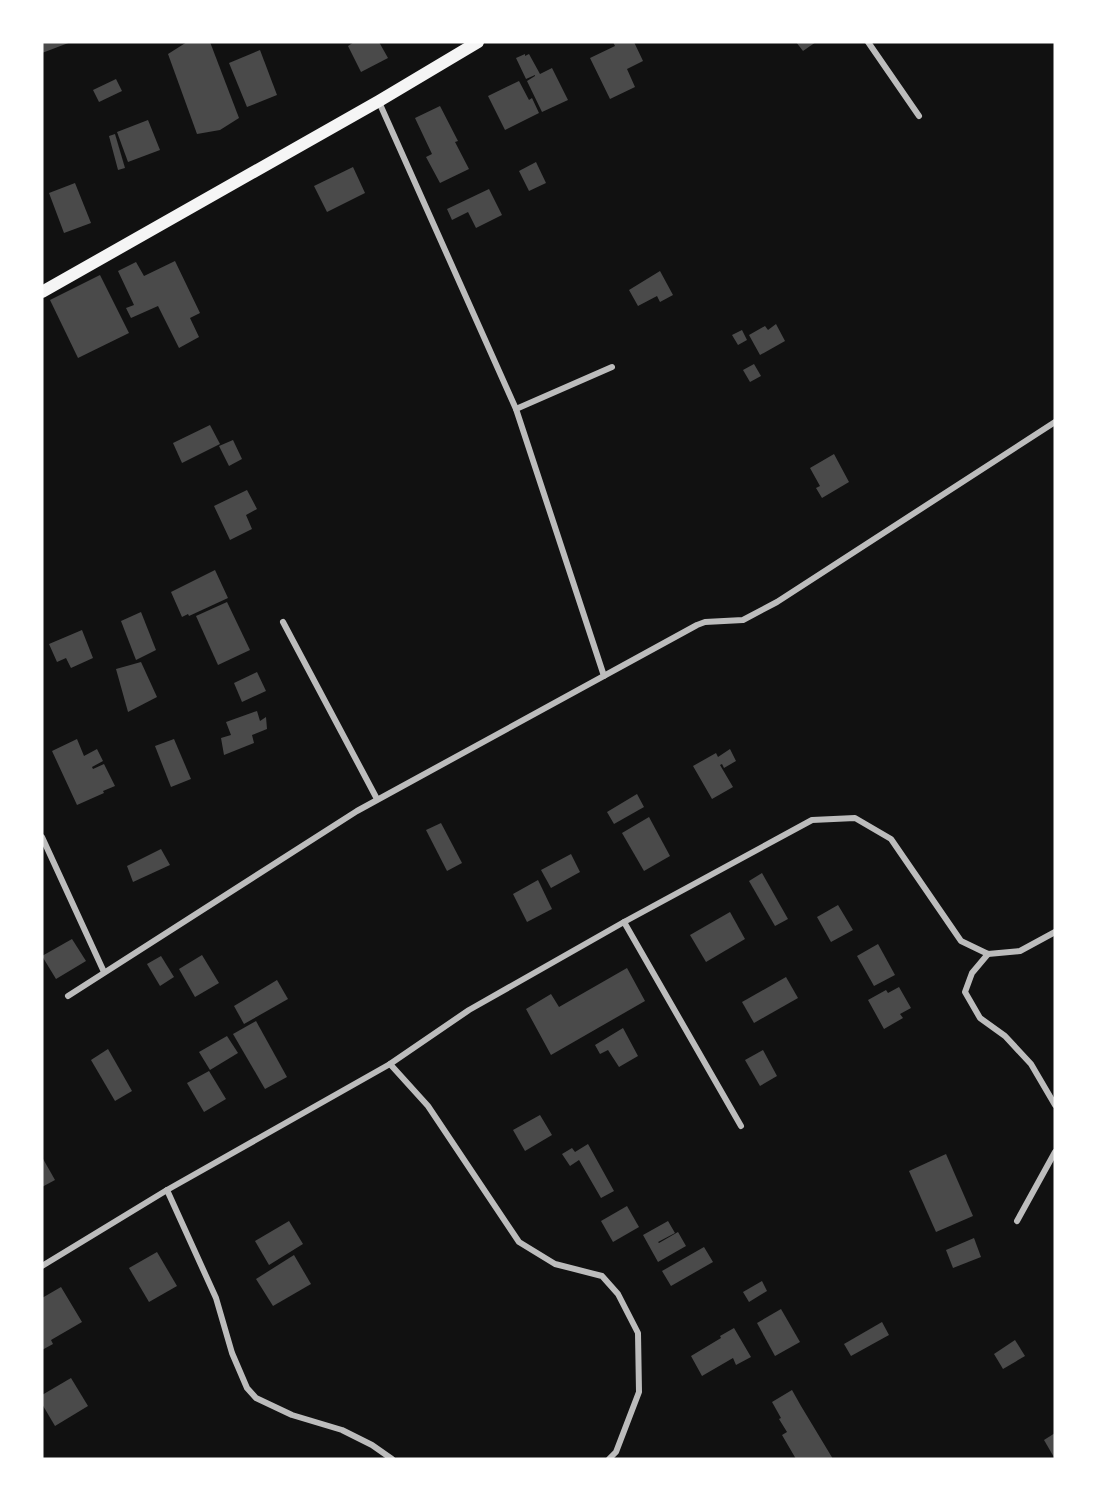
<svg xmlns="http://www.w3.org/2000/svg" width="1097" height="1501" viewBox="0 0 1097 1501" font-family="'Asap Condensed',sans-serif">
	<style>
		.building { fill: #4a4a4a }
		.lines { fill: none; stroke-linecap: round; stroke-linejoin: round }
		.minor { stroke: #bcbcbc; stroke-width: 6 }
		.secondary { stroke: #f5f5f5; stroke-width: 12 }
	</style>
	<rect width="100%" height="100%" fill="#111"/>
	<g class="building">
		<polygon points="42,42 71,42 42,53"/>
		<polygon points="187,42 210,42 239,118 220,130 197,134 168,54"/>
		<polygon points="354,42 379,42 388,58 361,72 348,46"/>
		<polygon points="613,42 634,42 643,61 627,69 635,87 610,99 590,58 615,46"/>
		<polygon points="796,42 816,42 803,51"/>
		<polygon points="260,50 277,95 247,107 229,63"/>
		<polygon points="525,54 525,56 529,54 540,74 552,68 568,100 542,112 527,81 535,76 535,75 526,79 516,58"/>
		<polygon points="116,79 122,91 99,102 93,90"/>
		<polygon points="519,81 529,100 532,98 539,113 505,130 488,96"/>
		<polygon points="440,106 458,141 455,142 469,169 440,183 426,157 432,154 415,118"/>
		<polygon points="148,120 160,150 128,162 117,132"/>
		<polygon points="115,134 125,168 118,170 109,136"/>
		<polygon points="536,162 546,183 529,191 519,171"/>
		<polygon points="353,167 365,193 327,212 314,186"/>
		<polygon points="75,183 91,223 64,233 49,193"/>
		<polygon points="489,189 502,215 476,228 468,212 452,220 447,209"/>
		<polygon points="175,261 200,313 190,318 199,337 179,348 158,306 131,318 126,308 134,305 118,271 136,262 144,276"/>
		<polygon points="660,271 673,295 660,302 657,296 638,306 629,290"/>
		<polygon points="100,275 129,333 78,358 50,300"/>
		<polygon points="776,324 785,341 760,355 749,335 765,326 768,330"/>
		<polygon points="742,330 747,340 738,345 732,335"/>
		<polygon points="754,364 761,376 750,382 743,370"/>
		<polygon points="210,425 220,444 182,463 173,443"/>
		<polygon points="233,440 242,459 229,466 219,446"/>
		<polygon points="834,454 849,482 822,498 816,488 820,486 810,468"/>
		<polygon points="247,490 257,509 246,515 252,529 230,540 214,506"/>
		<polygon points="215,570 228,598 189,616 188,614 182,617 171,592"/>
		<polygon points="227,602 250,650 218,665 196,616"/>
		<polygon points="141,612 156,650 136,660 121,621"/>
		<polygon points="82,630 93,658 71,668 66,658 57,662 49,644"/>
		<polygon points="141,662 157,697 128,712 116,669"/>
		<polygon points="257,672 266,691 242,702 234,683"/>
		<polygon points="257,711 260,721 266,717 267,729 252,735 254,743 224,755 221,738 231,735 226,722"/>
		<polygon points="77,739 84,756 97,749 103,761 92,767 93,769 104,764 115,786 103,791 104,793 77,805 52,751"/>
		<polygon points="174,739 191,779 171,787 155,746"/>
		<polygon points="730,749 736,761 724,768 722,764 720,765 733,787 712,799 693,766 716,753 718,757"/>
		<polygon points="637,794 644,807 614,824 607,812"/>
		<polygon points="649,817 670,856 644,871 622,833"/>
		<polygon points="441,823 462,863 447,871 426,830"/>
		<polygon points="161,849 170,865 133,882 127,866"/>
		<polygon points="571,854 580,872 551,888 541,870"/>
		<polygon points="762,873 788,919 775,926 749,881"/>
		<polygon points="538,880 552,909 527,922 513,894"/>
		<polygon points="838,905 853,930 831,942 817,917"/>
		<polygon points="730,912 745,939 706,962 690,935"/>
		<polygon points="72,939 86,961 56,979 42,956"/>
		<polygon points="878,944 895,975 874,986 857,956"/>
		<polygon points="202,955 219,983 195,997 179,969"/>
		<polygon points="161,956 174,977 160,986 147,964"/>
		<polygon points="627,968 645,1001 551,1055 526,1009 551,994 559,1007"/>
		<polygon points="786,977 798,998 754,1023 742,1002"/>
		<polygon points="277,980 288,999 244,1024 234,1006"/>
		<polygon points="899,987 911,1008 900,1014 903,1018 884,1029 868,1000 886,990 888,993"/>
		<polygon points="256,1021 287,1077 265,1089 233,1034"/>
		<polygon points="623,1028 638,1056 619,1067 608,1050 600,1054 595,1045"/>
		<polygon points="227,1036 238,1053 210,1070 199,1052"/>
		<polygon points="108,1049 132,1091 115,1101 91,1060"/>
		<polygon points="763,1050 777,1076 760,1086 745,1060"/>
		<polygon points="209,1071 226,1099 204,1112 187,1083"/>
		<polygon points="540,1115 552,1135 525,1151 513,1130"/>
		<polygon points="588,1144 614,1191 601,1198 579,1160 570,1166 562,1154 572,1148 575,1152"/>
		<polygon points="946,1154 973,1216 936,1232 909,1171"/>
		<polygon points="42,1157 55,1180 42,1187"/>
		<polygon points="627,1206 639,1227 613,1242 601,1221"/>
		<polygon points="289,1221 303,1244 269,1265 255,1241"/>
		<polygon points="668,1221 675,1233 658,1242 659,1243 678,1232 686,1246 658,1262 643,1235"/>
		<polygon points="974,1238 981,1257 953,1268 946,1250"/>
		<polygon points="704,1247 713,1262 671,1286 662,1271"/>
		<polygon points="157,1252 177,1286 149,1302 129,1268"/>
		<polygon points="294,1255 311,1284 273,1306 256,1279"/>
		<polygon points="762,1281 767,1291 749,1302 743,1292"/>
		<polygon points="61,1287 82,1322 51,1340 53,1344 42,1350 42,1298"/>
		<polygon points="781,1309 800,1342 775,1356 757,1323"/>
		<polygon points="882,1322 889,1335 851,1356 844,1344"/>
		<polygon points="734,1328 751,1357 736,1365 733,1358 702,1376 691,1356 721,1338 720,1336"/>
		<polygon points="1015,1340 1025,1356 1003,1369 994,1354"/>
		<polygon points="71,1378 88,1406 55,1426 42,1404 42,1395"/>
		<polygon points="792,1390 801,1406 833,1459 796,1459 782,1435 787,1432 779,1419 781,1418 772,1402"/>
		<polygon points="1055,1433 1055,1459 1044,1440"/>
	</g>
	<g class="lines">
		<g class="minor">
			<polyline points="868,42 919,116"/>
			<polyline points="379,102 516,409 604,676"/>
			<polyline points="516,409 612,367"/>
			<polyline points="283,622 377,799"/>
			<polyline points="42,837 104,972"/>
			<polyline points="624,922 741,1126"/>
			<polyline points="988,954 972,973 965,992 980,1018 1005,1036 1031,1064 1055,1105"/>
			<polyline points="68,996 357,811 697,625 705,622 743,620 777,602 1055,422"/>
			<polyline points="390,1064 428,1106 519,1242 555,1264 602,1276 618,1294 638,1333 639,1392 616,1452 609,1459"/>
			<polyline points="167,1190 216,1298 232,1353 247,1388 256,1398 292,1415 342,1430 372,1445 392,1459"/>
			<polyline points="1017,1221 1055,1152"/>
			<polyline points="42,1266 167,1190 390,1064 469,1010 624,922 812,820 855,818 891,839 961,941 988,954 1020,951 1055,932"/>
		</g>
		<polyline class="secondary" points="42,292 379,101 478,42"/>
	</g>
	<rect width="1097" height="1501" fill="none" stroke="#ffffff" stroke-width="87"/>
</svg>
